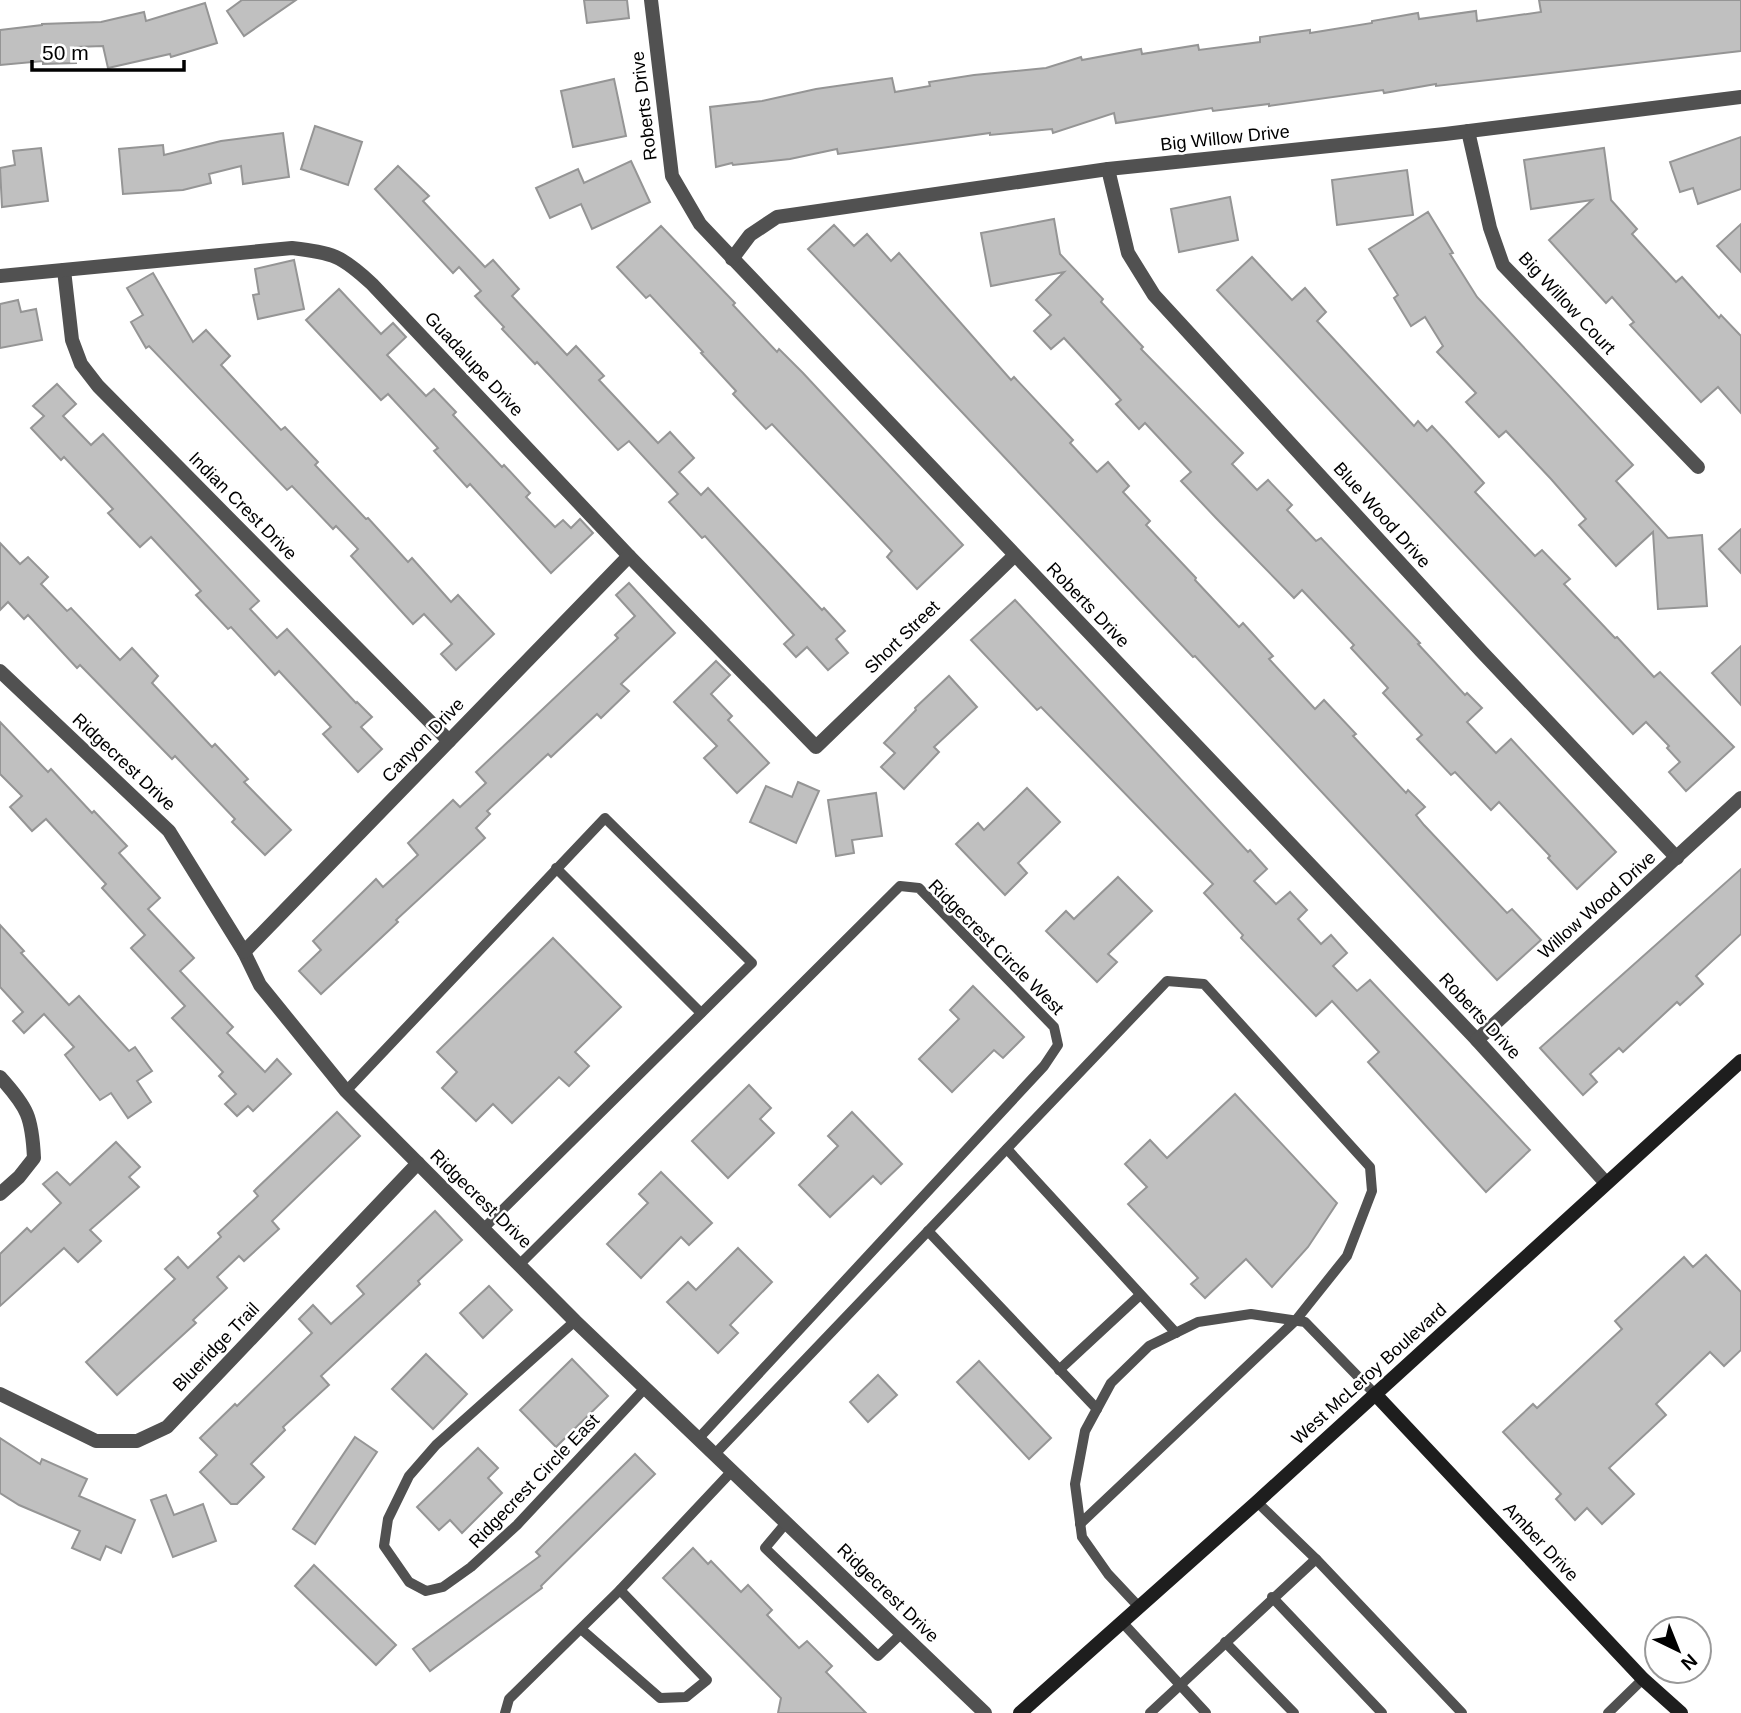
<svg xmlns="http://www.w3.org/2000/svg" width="1741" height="1713" viewBox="0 0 1741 1713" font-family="Arial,sans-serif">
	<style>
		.building { fill: #c0c0c0; stroke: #959595; stroke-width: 2 }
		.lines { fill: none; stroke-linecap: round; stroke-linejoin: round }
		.lane { stroke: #515151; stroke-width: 10 }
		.street { stroke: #515151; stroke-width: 14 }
		.secondary { stroke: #1e1e1e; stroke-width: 14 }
		.labels { text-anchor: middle; stroke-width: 5; stroke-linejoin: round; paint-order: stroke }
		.street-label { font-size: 18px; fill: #000; stroke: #fff }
	</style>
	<rect width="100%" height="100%" fill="#fff"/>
	<g class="building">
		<polygon points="242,0 296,0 244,36 227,11"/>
		<polygon points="584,0 627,0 629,18 587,23"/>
		<polygon points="1539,0 1741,0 1741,51 1436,86 1436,84 1384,93 1383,90 1269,106 1269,104 1213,111 1212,108 1116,123 1114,113 1053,133 1052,129 990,135 990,133 838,154 837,149 790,159 733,165 732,163 716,167 710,107 762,101 816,89 892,78 895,92 930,86 929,82 974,75 1046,68 1081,57 1082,60 1141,49 1142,54 1198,45 1199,50 1260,42 1260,37 1310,30 1310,33 1372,23 1372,21 1418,13 1419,19 1476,11 1477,21 1541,12"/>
		<polygon points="205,3 217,43 171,57 170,54 108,68 103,46 75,47 76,63 43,64 43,61 0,65 0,30 42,25 42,24 101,22 144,12 146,21"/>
		<polygon points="614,79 626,136 573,147 561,91"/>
		<polygon points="315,126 362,142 348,185 301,169"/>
		<polygon points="283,133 289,177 243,184 241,166 209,174 211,183 183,190 123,194 119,149 163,145 164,155 221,141"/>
		<polygon points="1741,137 1741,189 1698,204 1693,188 1680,192 1670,162"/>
		<polygon points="41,148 48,201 2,207 0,168 15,165 13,151"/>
		<polygon points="1604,148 1611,200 1637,229 1632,234 1676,282 1682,277 1719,318 1721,315 1741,336 1741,413 1718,387 1701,402 1630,325 1634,322 1612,297 1606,303 1549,240 1592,200 1531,209 1524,160"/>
		<polygon points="631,161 650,202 592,229 581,204 550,218 536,188 578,169 584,183"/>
		<polygon points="398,166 429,196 423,201 485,267 493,260 519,289 512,296 567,355 576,346 604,376 599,380 658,443 670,432 694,458 679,472 701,495 708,488 822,610 824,608 845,631 836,639 848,653 828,670 807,647 796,657 784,644 794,635 705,536 702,538 669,502 678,494 629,441 618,450 537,362 535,364 502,329 504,327 475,296 481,291 459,267 453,273 375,189"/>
		<polygon points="1407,170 1413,215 1337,225 1332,180"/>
		<polygon points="1230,197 1238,240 1179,252 1171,209"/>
		<polygon points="1428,212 1453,253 1450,254 1477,297 1633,465 1616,481 1668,538 1702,535 1707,606 1658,609 1653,532 1616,566 1579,525 1586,519 1551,479 1506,431 1499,437 1466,402 1476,393 1437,352 1443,346 1425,317 1411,326 1394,298 1398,295 1369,249"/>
		<polygon points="1054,219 1060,254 1103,299 1101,302 1143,347 1141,349 1243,453 1232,464 1257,490 1268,480 1292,505 1287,510 1316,541 1321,538 1420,643 1418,644 1465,695 1467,693 1482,708 1467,722 1496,753 1511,739 1616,852 1577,889 1548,858 1550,856 1499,802 1491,810 1455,772 1451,775 1417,739 1422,735 1383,693 1388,688 1351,648 1354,645 1302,590 1294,598 1216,518 1181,481 1191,472 1145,423 1139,429 1116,404 1121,400 1064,338 1051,349 1034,331 1051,315 1036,300 1064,272 991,286 981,233"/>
		<polygon points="1741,224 1741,272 1717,246"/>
		<polygon points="834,225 854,246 867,234 891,261 899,253 1011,380 1014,377 1073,440 1070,443 1097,472 1108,462 1129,486 1123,492 1150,521 1146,525 1196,578 1195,580 1239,627 1243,623 1273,656 1269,659 1315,709 1324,700 1356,734 1353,736 1406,793 1408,790 1425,807 1416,815 1424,825 1507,913 1512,909 1541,940 1497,980 1195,656 1193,657 808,249"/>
		<polygon points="661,226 735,303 733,305 777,352 779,349 803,373 963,545 917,589 887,557 892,551 772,424 766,429 733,394 736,391 701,353 703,352 650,295 646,298 617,267"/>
		<polygon points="1252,257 1292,300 1305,288 1326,312 1317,321 1414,426 1418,421 1427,431 1432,426 1446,441 1484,483 1475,492 1535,556 1542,550 1570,579 1564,584 1615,638 1617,637 1654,677 1660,672 1734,747 1686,791 1669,772 1680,762 1667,748 1669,746 1646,722 1633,734 1217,290"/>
		<polygon points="294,260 304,309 258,319 253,295 259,294 255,269"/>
		<polygon points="153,273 193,342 206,330 230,356 221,365 281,430 285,427 318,462 315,465 366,519 368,518 408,562 412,558 451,602 458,595 494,634 456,670 441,654 452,644 424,614 413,624 351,556 358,549 336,526 333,529 292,486 287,490 149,346 146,348 131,322 143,315 127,288"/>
		<polygon points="339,289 381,334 393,323 406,337 387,355 426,396 434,389 456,412 453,415 502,467 504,465 530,493 526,497 555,527 563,520 571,528 580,519 593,533 551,573 470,484 467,487 434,451 438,448 388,394 381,400 306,320"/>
		<polygon points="18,300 21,312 36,309 42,340 0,348 0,304"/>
		<polygon points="57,384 76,404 63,416 91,445 103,434 259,601 250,609 277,638 287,629 356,703 357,702 372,717 361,727 382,749 358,772 323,734 331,727 279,671 275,675 231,627 228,629 196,595 201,591 151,537 140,547 108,513 113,509 64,457 61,460 31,428 44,416 33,406"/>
		<polygon points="1741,529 1741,573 1719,549"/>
		<polygon points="0,543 20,564 28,557 48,577 41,584 67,611 71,608 120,660 132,648 158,676 152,683 212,747 215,744 248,779 244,782 291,830 265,855 232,822 235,819 175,756 172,759 80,665 77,668 28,615 24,619 8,602 0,610"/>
		<polygon points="629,583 675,633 621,684 629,691 601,718 597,714 551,757 548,754 487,811 490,814 476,828 485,838 396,920 398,922 321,994 299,971 321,950 313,941 376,879 383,887 418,855 408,843 453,800 460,807 486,783 476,772 618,638 615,635 635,616 616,595"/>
		<polygon points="1015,600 1248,852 1250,850 1267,869 1254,881 1276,904 1290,892 1307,910 1298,919 1321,944 1331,935 1347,953 1333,966 1357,991 1370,980 1530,1150 1486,1192 1368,1062 1379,1052 1332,1001 1316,1016 1241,938 1243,935 1204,893 1213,884 1041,707 1037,710 971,640"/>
		<polygon points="1741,646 1741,705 1712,673"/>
		<polygon points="716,661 730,675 711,694 732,716 728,720 769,763 737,793 704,758 717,746 674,702"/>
		<polygon points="949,676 977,707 934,747 939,752 904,789 881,767 895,753 884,743 916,710 915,708"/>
		<polygon points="0,722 48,772 51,769 92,813 94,811 127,846 119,853 160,898 148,909 194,958 180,971 233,1027 227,1033 265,1072 277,1059 291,1074 253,1111 248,1106 237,1116 225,1104 236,1094 219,1076 223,1072 172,1018 185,1006 131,948 145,935 102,888 106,884 46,819 32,831 10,807 22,796 0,774"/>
		<polygon points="798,782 819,791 796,843 750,822 766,786 792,797"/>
		<polygon points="1027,788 1060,822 1018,863 1027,873 1005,895 956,844 978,823 984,830"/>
		<polygon points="876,793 882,836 852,840 854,853 836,856 828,800"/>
		<polygon points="1741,869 1741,934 1696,976 1703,984 1680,1005 1677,1002 1623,1052 1619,1048 1590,1074 1597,1082 1583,1095 1540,1048"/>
		<polygon points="1118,877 1152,911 1108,954 1117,962 1097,982 1046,931 1066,911 1074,919"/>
		<polygon points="0,925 24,951 21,953 69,1005 79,996 129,1051 135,1047 152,1071 137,1081 151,1102 128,1118 111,1093 100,1100 65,1055 74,1047 44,1014 24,1033 13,1021 23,1012 0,987"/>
		<polygon points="553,938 621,1007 575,1052 589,1066 569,1086 559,1077 512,1123 493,1104 476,1121 442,1088 457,1072 437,1052"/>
		<polygon points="973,986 1024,1037 1003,1058 994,1050 952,1092 919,1059 959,1019 950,1010"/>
		<polygon points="749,1085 771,1108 760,1119 774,1133 728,1178 692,1141"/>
		<polygon points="1235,1094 1337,1203 1308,1247 1272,1287 1246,1259 1205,1298 1191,1284 1198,1278 1128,1204 1147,1187 1125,1164 1150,1140 1167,1158"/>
		<polygon points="337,1112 360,1136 272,1221 279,1229 244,1261 239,1256 217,1277 227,1288 193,1320 196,1323 117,1395 86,1362 175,1279 165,1269 178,1257 188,1268 221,1237 218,1233 258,1196 254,1191"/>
		<polygon points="852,1112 902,1164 881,1184 873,1176 830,1217 799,1185 838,1146 828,1136"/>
		<polygon points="116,1142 140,1167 129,1177 139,1187 90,1230 101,1241 78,1262 64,1248 0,1306 0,1254 27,1228 31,1232 61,1203 43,1184 57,1172 70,1185"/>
		<polygon points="661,1172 712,1223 689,1245 681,1237 641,1278 607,1244 648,1203 639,1194"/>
		<polygon points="435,1211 462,1240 418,1281 420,1284 321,1376 329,1385 283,1427 285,1430 251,1464 264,1477 237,1504 231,1504 200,1472 217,1455 200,1438 235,1404 237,1406 312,1333 299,1319 313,1305 331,1324 364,1294 357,1286"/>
		<polygon points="738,1248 772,1282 730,1325 738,1333 718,1353 667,1302 688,1282 696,1290"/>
		<polygon points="1706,1255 1741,1292 1741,1350 1724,1366 1710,1352 1656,1404 1666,1415 1609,1468 1634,1494 1602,1524 1587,1508 1575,1520 1556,1499 1561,1494 1503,1432 1533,1404 1537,1408 1622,1329 1615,1321 1684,1257 1693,1267"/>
		<polygon points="489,1286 512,1310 483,1338 460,1313"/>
		<polygon points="426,1354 467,1394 433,1429 392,1389"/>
		<polygon points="572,1359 608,1396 556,1447 520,1410"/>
		<polygon points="979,1361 1051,1438 1029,1459 957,1382"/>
		<polygon points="878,1375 897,1395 868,1422 850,1402"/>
		<polygon points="355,1437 377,1452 315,1544 293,1529"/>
		<polygon points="0,1438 40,1464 42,1459 87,1479 79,1496 135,1520 121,1553 106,1546 100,1560 72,1548 80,1531 19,1505 0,1493"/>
		<polygon points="478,1448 498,1468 488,1478 502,1493 462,1533 450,1520 439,1530 417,1507"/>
		<polygon points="635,1454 655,1474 541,1586 542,1588 430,1671 413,1649 540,1556 536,1552"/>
		<polygon points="166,1495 174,1515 203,1504 216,1541 173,1557 151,1500"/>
		<polygon points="693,1548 708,1564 711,1561 741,1592 748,1585 772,1610 767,1615 799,1648 807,1641 832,1666 826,1672 866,1713 778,1713 781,1698 663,1578"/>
		<polygon points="314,1565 396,1645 376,1665 295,1586"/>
	</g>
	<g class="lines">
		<g class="lane">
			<polyline points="556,868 701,1013"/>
			<polyline points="346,1091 605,818 752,963 483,1229"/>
			<polyline points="1007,1149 1176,1333"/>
			<polyline points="928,1231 1097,1409"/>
			<polyline points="520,1264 900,886 919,888 1054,1027 1058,1045 1044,1066 698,1439"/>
			<polyline points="575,1321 436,1445 409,1476 388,1519 384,1546 409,1582 426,1591 443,1587 471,1567 517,1525 646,1387"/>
			<polyline points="1059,1370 1140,1295"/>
			<polyline points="714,1455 1167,981 1204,984 1370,1167 1372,1191 1347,1256 1296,1320 1080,1524"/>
			<polyline points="1257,1502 1316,1559"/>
			<polyline points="786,1523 765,1548 878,1656 902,1633"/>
			<polyline points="1272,1597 1382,1713"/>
			<polyline points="1139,1607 1108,1574 1082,1537 1075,1484 1085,1431 1111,1383 1149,1346 1198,1322 1251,1314 1305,1322 1375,1394"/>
			<polyline points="1122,1622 1206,1713"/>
			<polyline points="581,1629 660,1698 686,1697 707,1680 620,1590"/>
			<polyline points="1225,1642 1294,1713"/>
			<polyline points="505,1713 509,1699 620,1590 732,1471"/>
			<polyline points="1150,1713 1316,1559 1462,1713"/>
			<polyline points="1608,1713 1643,1679"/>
		</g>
		<g class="street">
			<polyline points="651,0 672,176 700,224 1477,1040 1606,1183"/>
			<polyline points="1468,131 1490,228 1503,265 1698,467"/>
			<polyline points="1108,169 1128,253 1154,295 1481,651 1677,858"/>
			<polyline points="732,259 750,235 777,217 1108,169 1445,134 1741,97"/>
			<polyline points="64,270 72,340 81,364 98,386 449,741"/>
			<path d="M0,276l292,-28c41,5 49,7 80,36l257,272 187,191 198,-191"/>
			<polyline points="0,671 169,831 244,952 260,985 346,1091 575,1321 985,1713"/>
			<polyline points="244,952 629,556"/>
			<polyline points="1477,1040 1741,798"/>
			<path d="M0,1077c28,31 32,40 34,81l-15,19 -19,17"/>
			<polyline points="0,1394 96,1441 137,1441 167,1427 418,1163"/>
		</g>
		<g class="secondary">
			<polyline points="1375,1394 1643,1679 1681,1713"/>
			<polyline points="1020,1713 1257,1502 1741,1061"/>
		</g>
	</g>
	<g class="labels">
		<g class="street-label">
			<text transform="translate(644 106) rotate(-97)" y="6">Roberts Drive</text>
			<text transform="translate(1225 138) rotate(-6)" y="6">Big Willow Drive</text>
			<text transform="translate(1567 303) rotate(47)" y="6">Big Willow Court</text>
			<text transform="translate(474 364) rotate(47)" y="6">Guadalupe Drive</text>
			<text transform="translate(243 506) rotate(45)" y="6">Indian Crest Drive</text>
			<text transform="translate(1382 515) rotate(48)" y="6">Blue Wood Drive</text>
			<text transform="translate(1088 605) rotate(46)" y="6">Roberts Drive</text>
			<text transform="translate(902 637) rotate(-44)" y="6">Short Street</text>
			<text transform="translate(423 740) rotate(-46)" y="6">Canyon Drive</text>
			<text transform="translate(124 762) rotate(43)" y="6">Ridgecrest Drive</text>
			<text transform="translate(1597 905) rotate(-42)" y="6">Willow Wood Drive</text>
			<text transform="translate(996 947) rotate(45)" y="6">Ridgecrest Circle West</text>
			<text transform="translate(1480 1016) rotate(47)" y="6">Roberts Drive</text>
			<text transform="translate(481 1199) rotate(44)" y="6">Ridgecrest Drive</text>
			<text transform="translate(216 1347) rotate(-46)" y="6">Blueridge Trail</text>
			<text transform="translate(1369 1374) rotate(-42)" y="6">West McLeroy Boulevard</text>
			<text transform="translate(534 1481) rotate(-46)" y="6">Ridgecrest Circle East</text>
			<text transform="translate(1541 1542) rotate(47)" y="6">Amber Drive</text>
			<text transform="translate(888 1593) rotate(44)" y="6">Ridgecrest Drive</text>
		</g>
	</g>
	<g transform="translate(1678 1650) rotate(137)"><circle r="33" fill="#ffffff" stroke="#999999" stroke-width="2"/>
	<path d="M0-5L12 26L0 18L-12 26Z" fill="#000000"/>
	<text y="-10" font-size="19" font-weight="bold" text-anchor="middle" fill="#000000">N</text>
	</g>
	<path d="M32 60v10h152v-10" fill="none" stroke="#000000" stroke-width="3.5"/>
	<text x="42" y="60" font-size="21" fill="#000000" stroke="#ffffff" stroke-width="5" paint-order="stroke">50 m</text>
</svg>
